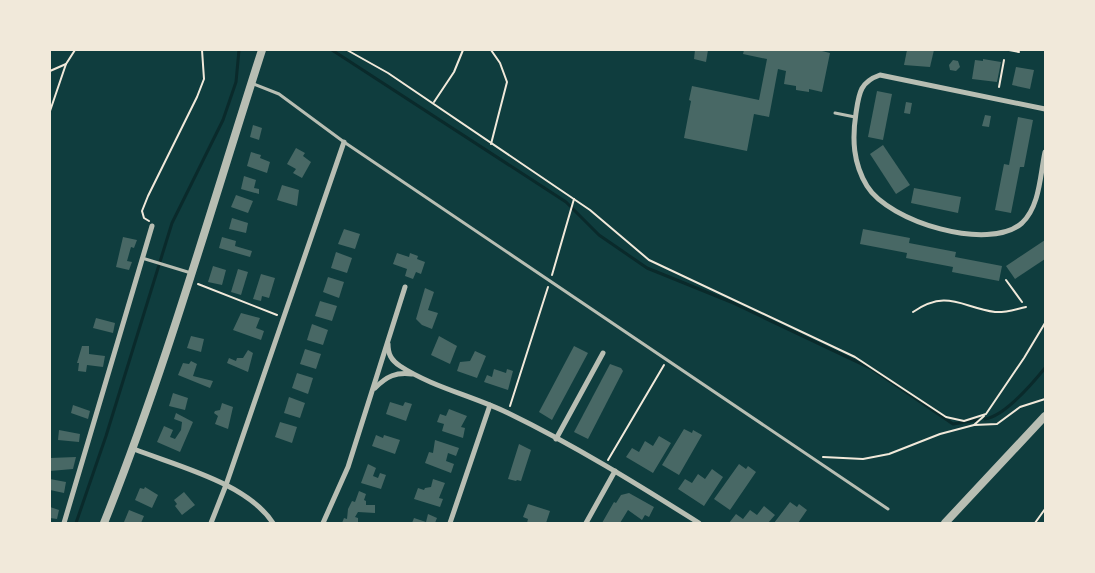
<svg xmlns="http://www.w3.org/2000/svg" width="1095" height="573" viewBox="0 0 1095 573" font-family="'Nunito Sans',sans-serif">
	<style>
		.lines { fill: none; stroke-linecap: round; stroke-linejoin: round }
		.stream { stroke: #0a2a2b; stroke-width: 3 }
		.building { fill: #486865 }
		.path { stroke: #f1e9da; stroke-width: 2 }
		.service { stroke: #b8beb3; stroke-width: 3 }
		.minor { stroke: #b8beb3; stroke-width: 5 }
		.tertiary { stroke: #b8beb3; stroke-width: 8 }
	</style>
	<rect width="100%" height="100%" fill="#0f3d3e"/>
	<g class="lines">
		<g class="stream">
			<polyline points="332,50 566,202 599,235 647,268 731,302 872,369 953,424 978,420"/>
			<path d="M985,419c20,-3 47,-35 60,-51"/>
			<polyline points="76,523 106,436 172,223 223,120 236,82 239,50"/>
		</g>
	</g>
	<g class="building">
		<polygon points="695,50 708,50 706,62 694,59"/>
		<polygon points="744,50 818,50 830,53 822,92 809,89 809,92 796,90 796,86 784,84 786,71 778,69 769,117 754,114 747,151 684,138 691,101 689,100 692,86 759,100 767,59 743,54"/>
		<polygon points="907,50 934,50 930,67 904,65"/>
		<polygon points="983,59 1001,62 997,82 972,79 975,60 983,61"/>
		<polygon points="953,60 958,61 960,67 956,71 950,70 949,65"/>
		<polygon points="1016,67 1034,70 1030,89 1012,85"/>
		<polygon points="877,91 892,94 883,140 868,137"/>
		<polygon points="906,102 912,103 910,114 904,113"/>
		<polygon points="985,115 991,116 989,127 982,126"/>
		<polygon points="1018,117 1033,120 1024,167 1020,167 1011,213 995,210 1004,164 1009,165"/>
		<polygon points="253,125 262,128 259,140 250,137"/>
		<polygon points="883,145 910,185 896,194 870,154"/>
		<polygon points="296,148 305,153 303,156 311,162 302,178 293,173 296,169 287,164"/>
		<polygon points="251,152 261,155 260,158 270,162 267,173 247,166"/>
		<polygon points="244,176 256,180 254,188 259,189 259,194 241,189"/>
		<polygon points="282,185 299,190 297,206 277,200"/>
		<polygon points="914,188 961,197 958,213 911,203"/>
		<polygon points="236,195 253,201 248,213 231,207"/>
		<polygon points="232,218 248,223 246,233 229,229"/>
		<polygon points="344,229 360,234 355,249 338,244"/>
		<polygon points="863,229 910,238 909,243 956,252 955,257 1002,266 999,281 952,272 953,267 906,258 907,253 860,244"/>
		<polygon points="123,237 137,240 134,248 131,247 127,261 132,262 129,270 116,267"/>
		<polygon points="222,237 236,241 235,246 252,251 250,257 219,248"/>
		<polygon points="1045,240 1045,259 1015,279 1006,266"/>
		<polygon points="336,252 352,258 347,273 331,268"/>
		<polygon points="397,253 409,257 410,253 418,256 417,259 425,262 421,274 416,272 413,279 405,276 407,269 393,264"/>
		<polygon points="213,266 226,270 222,285 208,282"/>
		<polygon points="238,269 248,272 241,295 231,292"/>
		<polygon points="261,274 275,278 269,298 262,296 261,301 253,299"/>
		<polygon points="328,277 344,282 339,298 323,292"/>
		<polygon points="425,288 434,292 428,310 438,313 432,329 422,325 416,319"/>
		<polygon points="320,301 337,306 332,321 315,316"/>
		<polygon points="241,313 260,318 256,328 264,331 261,340 233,330"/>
		<polygon points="96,318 115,323 113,333 93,328"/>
		<polygon points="312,324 328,330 323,345 307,340"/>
		<polygon points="191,336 204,339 201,352 187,348"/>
		<polygon points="439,336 457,346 450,364 431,355"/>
		<polygon points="82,346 89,346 89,354 105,356 103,367 87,365 86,372 78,371 79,363 77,363"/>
		<polygon points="574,346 588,353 552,420 539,412"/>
		<polygon points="305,349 321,354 316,369 300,364"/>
		<polygon points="248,350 253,353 248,372 227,363 229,358 236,361 237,358 243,358"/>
		<polygon points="475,351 486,356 477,378 457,371 460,362 470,361"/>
		<polygon points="191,361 197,364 193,376 213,381 210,388 178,375 183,363 189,364"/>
		<polygon points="610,364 621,368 623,371 588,439 574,432"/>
		<polygon points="494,369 506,373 507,369 513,371 508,390 484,382 487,375 492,377"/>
		<polygon points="297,373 313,378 308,394 292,388"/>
		<polygon points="173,393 188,398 185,410 169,406"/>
		<polygon points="289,397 305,403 300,418 284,413"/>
		<polygon points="390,402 403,406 405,402 412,404 406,421 386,414"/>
		<polygon points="222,403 233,407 228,429 215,424 218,416 214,413 215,411 220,410"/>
		<polygon points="73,405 90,411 88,419 71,413"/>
		<polygon points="449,409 467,416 461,427 465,428 463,438 442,431 444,424 437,422 440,414 446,416"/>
		<polygon points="176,413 193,422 180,452 157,442 164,426 173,430 170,437 175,439 181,430 182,422 174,419"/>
		<polygon points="280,422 297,427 292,443 275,437"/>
		<polygon points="684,429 692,433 693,430 702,435 679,475 662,465"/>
		<polygon points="59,430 80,434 79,442 58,440"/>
		<polygon points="376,435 383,438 384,435 400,440 395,454 372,446"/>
		<polygon points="659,436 671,443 653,473 626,457 632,448 639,452 645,441 653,446"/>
		<polygon points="435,440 459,448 456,456 448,453 446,461 454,464 451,473 425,463 429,452 433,453"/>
		<polygon points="519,444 531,450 521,481 517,480 516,481 508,479"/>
		<polygon points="76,457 73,469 50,471 50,458"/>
		<polygon points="368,464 376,468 373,476 378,478 380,473 386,475 381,489 361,483"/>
		<polygon points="739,464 746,469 748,466 756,472 730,510 714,499"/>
		<polygon points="712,469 723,477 704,506 678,489 685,479 692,483 698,474 705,479"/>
		<polygon points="50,479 66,482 64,493 50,490"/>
		<polygon points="433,479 445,483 439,498 443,499 440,507 414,499 418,488 424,490 425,488 431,487"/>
		<polygon points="145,487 158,495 152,508 135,500 140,488 144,489"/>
		<polygon points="359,491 366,494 364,500 366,501 366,505 375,505 375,513 358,512 355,517 358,518 358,523 342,523 344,518 347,519 348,509 352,501 355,502"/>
		<polygon points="184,492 195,505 182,515 175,506 177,504 174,500"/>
		<polygon points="629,493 654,507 649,517 645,515 642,520 628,510 620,523 602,523 614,502 616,503 621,495"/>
		<polygon points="790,502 797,507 799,504 807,510 798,523 774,523"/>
		<polygon points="528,504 550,511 546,523 527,523 528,519 523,517"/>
		<polygon points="764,506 775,515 768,523 729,523 736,514 743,519 750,510 757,515"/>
		<polygon points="50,507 59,510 57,519 50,518"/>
		<polygon points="129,510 144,516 141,523 124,522"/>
		<polygon points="428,514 437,518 435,523 412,523 414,518 426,522"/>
	</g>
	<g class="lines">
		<g class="path">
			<polyline points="347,50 388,73 590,210 649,260 855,357 946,417 964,421 986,414 1024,358 1045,323"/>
			<polyline points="491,50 500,63 507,82 491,144"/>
			<polyline points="1009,50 1019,52"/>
			<polyline points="50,71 66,64"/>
			<polyline points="999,87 1004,60"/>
			<polyline points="434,102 454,72 463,50"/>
			<polyline points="50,111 66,64 75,50"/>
			<polyline points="149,221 144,218 142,211 148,196 197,97 204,79 202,50"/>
			<polyline points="552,275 574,199"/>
			<polyline points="1006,280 1022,302"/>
			<polyline points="198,284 277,315"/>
			<path d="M913,312c34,-23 48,-5 82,0 10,1 21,-3 31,-5"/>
			<polyline points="510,406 548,287"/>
			<polyline points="974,425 997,424 1020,407 1045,399"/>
			<polyline points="823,457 863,459 889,454 940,434 974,425 984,416"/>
			<polyline points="608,460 664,365"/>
			<polyline points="1035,523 1045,509"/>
		</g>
		<g class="service">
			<polyline points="251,83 279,94 344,142 888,509"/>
			<polyline points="835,113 855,117"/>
			<polyline points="142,258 191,273"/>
		</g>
		<g class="minor">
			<path d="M1045,109l-165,-34c-20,7 -21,18 -24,38 -4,26 -3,50 11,73 22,36 122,66 155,37 18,-17 18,-48 23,-71"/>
			<path d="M388,344c0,10 3,16 12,22 32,21 73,30 108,47 66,32 129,71 191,110"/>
			<path d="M375,388c12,-12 21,-16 37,-14"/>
			<polyline points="556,439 603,353"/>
			<path d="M134,449c43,17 113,34 139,74"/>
			<polyline points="64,523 152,226"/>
			<polyline points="211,523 226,485 344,142"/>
			<polyline points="323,523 348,467 405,287"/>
			<polyline points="450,523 490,405"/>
			<polyline points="586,523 615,471"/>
		</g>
		<g class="tertiary">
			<path d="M104,523c62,-155 107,-315 158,-473"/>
			<polyline points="945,523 1045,416"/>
		</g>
	</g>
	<rect width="1095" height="573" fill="none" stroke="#f1e9da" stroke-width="102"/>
</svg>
